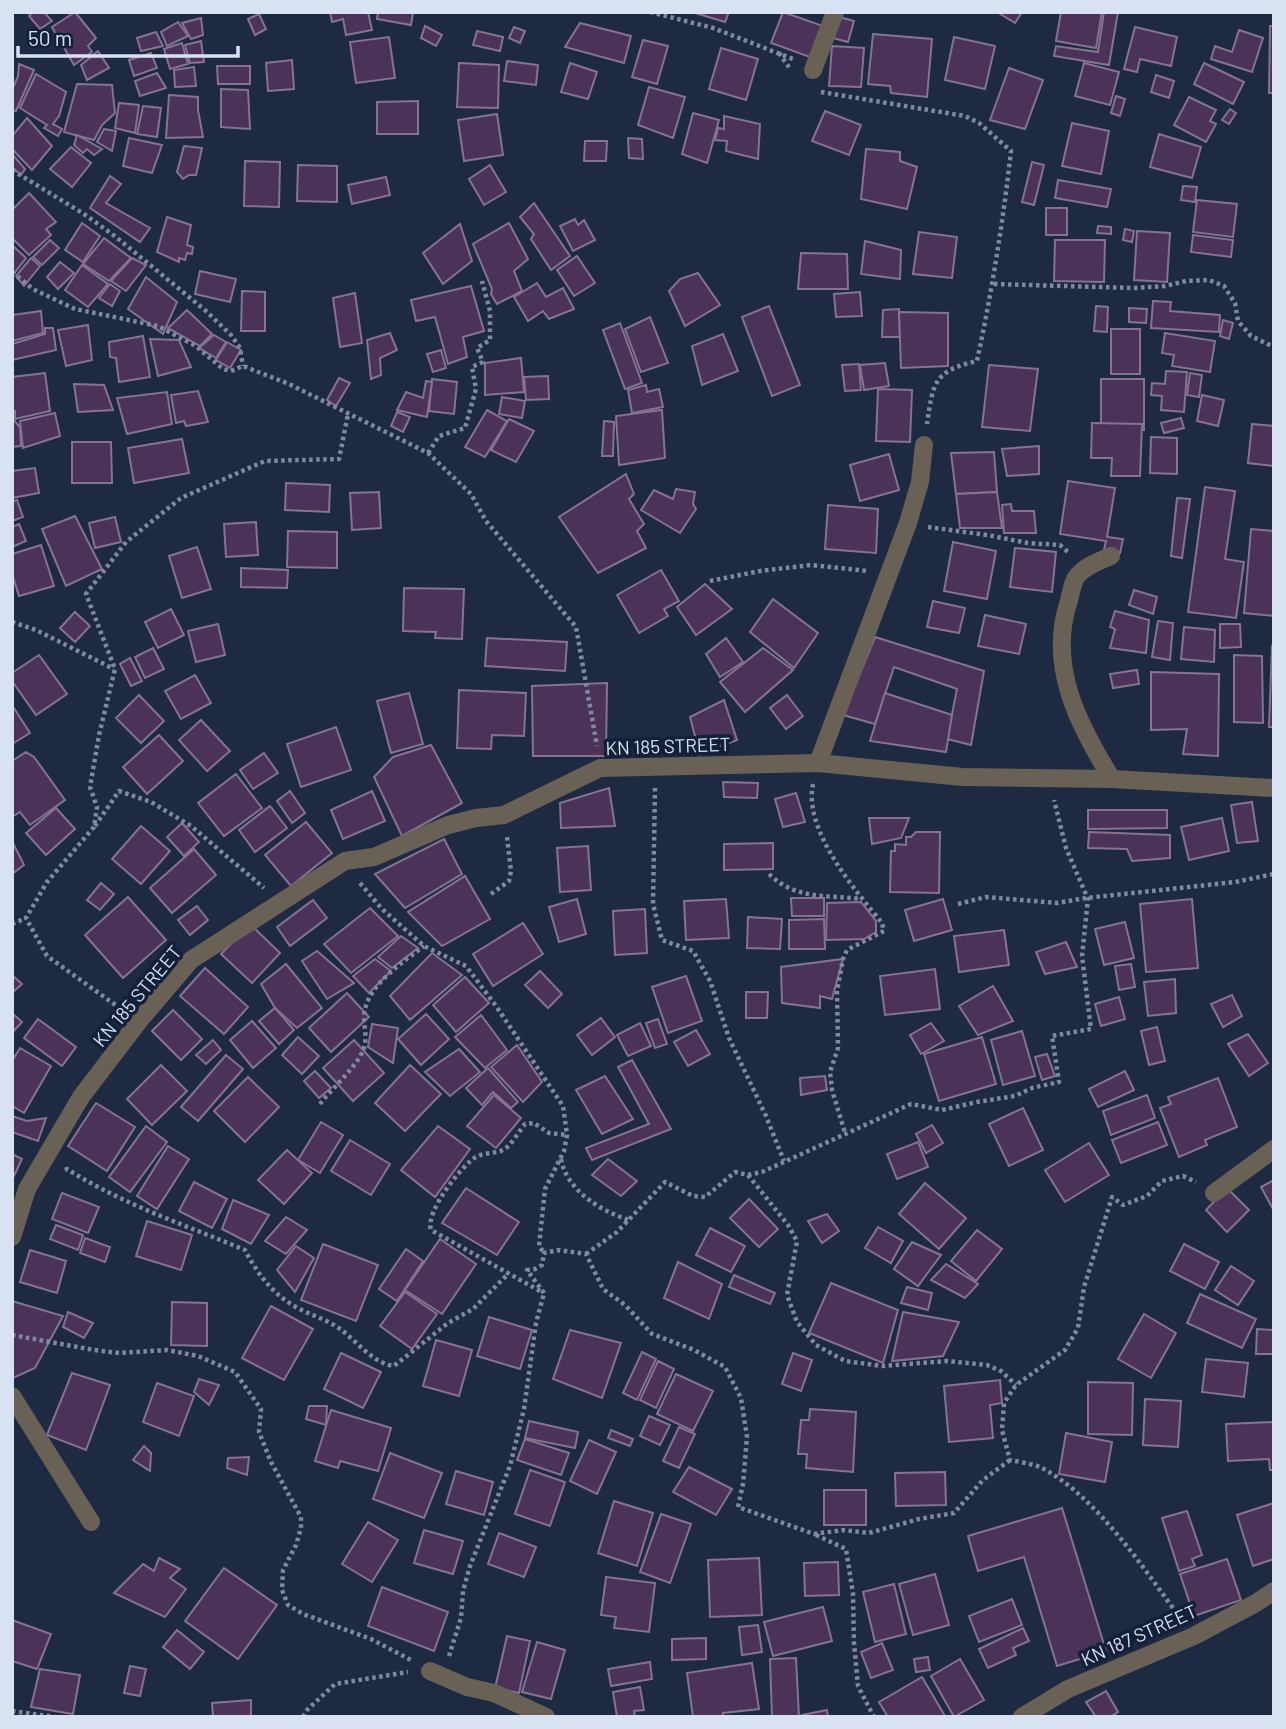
<svg xmlns="http://www.w3.org/2000/svg" width="1286" height="1729" viewBox="0 0 1286 1729" font-family="Barlow,sans-serif">
	<style>
		.building { fill: #4b3259; stroke: #85738f; stroke-width: 2 }
		.lines { fill: none; stroke-linecap: round; stroke-linejoin: round }
		.path { stroke: #7f8a9e; stroke-width: 4.5; stroke-dasharray: 3.5 3.5; stroke-linecap: butt }
		.minor { stroke: #696155; stroke-width: 18 }
		.labels { text-anchor: middle; stroke-width: 7; stroke-linejoin: round; paint-order: stroke }
		.street-label { font-size: 19px; fill: #d9e2f2; stroke: #132037 }
	</style>
	<rect width="100%" height="100%" fill="#1d2a42"/>
	<g class="building">
		<polygon points="33,12 44,12 52,21 40,29 29,16"/>
		<polygon points="75,12 96,38 88,46 92,52 74,65 52,27"/>
		<polygon points="330,12 368,12 372,30 346,35 343,19 332,22"/>
		<polygon points="378,12 413,12 411,25 377,19"/>
		<polygon points="692,12 729,12 725,22"/>
		<polygon points="783,12 823,26 810,57 771,43"/>
		<polygon points="997,12 1022,12 1015,23"/>
		<polygon points="1061,12 1102,12 1096,48 1056,41"/>
		<polygon points="1104,12 1118,12 1109,65 1054,56 1056,46 1098,52"/>
		<polygon points="259,14 266,29 255,35 248,19"/>
		<polygon points="839,17 854,21 848,42 833,38"/>
		<polygon points="201,18 203,35 191,39 182,23"/>
		<polygon points="178,22 188,36 167,46 161,32"/>
		<polygon points="580,23 631,36 624,63 565,47"/>
		<polygon points="425,26 442,35 436,46 421,38"/>
		<polygon points="1270,26 1274,26 1274,93 1269,93"/>
		<polygon points="514,27 525,31 520,43 509,38"/>
		<polygon points="1135,27 1177,37 1171,66 1140,59 1137,72 1124,69"/>
		<polygon points="1239,30 1263,38 1252,72 1211,59 1215,46 1232,52"/>
		<polygon points="477,31 503,37 500,51 473,45"/>
		<polygon points="156,32 163,46 141,51 137,38"/>
		<polygon points="873,34 932,39 927,97 891,93 890,86 868,84"/>
		<polygon points="389,37 395,78 356,83 350,42"/>
		<polygon points="954,37 995,46 985,89 945,80"/>
		<polygon points="643,40 668,46 657,84 632,77"/>
		<polygon points="201,41 204,62 190,63 185,45"/>
		<polygon points="182,43 188,64 170,69 164,49"/>
		<polygon points="832,46 864,48 861,87 829,86"/>
		<polygon points="721,48 758,59 746,100 709,89"/>
		<polygon points="98,51 109,68 87,80 81,65"/>
		<polygon points="151,53 157,68 134,76 129,60"/>
		<polygon points="292,60 294,89 268,91 266,63"/>
		<polygon points="507,61 538,65 536,85 504,81"/>
		<polygon points="459,63 499,65 498,108 457,107"/>
		<polygon points="570,63 597,72 588,99 561,92"/>
		<polygon points="1084,63 1119,72 1110,105 1075,96"/>
		<polygon points="1204,63 1244,82 1233,104 1194,84"/>
		<polygon points="19,64 34,70 16,111 12,110 12,90 18,76"/>
		<polygon points="217,66 250,66 250,84 218,84"/>
		<polygon points="194,67 196,86 175,87 174,70"/>
		<polygon points="1009,68 1043,80 1025,129 990,120"/>
		<polygon points="157,73 166,88 140,96 135,81"/>
		<polygon points="36,74 66,92 59,116 53,124 62,129 58,136 44,128 47,125 20,108"/>
		<polygon points="1156,75 1174,81 1169,98 1151,92"/>
		<polygon points="77,84 112,85 115,113 102,125 94,140 64,132"/>
		<polygon points="649,87 685,97 673,138 638,125"/>
		<polygon points="221,89 248,90 250,129 221,127"/>
		<polygon points="169,95 198,97 198,110 203,137 166,138"/>
		<polygon points="1116,96 1125,99 1120,116 1111,113"/>
		<polygon points="1189,97 1216,110 1210,121 1216,124 1206,142 1174,125"/>
		<polygon points="418,101 418,134 377,134 377,102"/>
		<polygon points="119,103 139,105 135,133 115,128"/>
		<polygon points="143,106 161,108 157,137 137,134"/>
		<polygon points="1230,109 1236,113 1229,124 1222,120"/>
		<polygon points="825,111 861,125 849,155 812,141"/>
		<polygon points="693,113 719,120 707,163 682,154"/>
		<polygon points="497,114 503,155 464,161 458,120"/>
		<polygon points="724,116 760,124 758,159 726,151 727,141 715,140 718,128 724,129"/>
		<polygon points="27,118 52,146 32,170 12,149 12,136"/>
		<polygon points="1072,123 1109,131 1101,174 1062,166"/>
		<polygon points="104,129 116,131 112,151 97,142"/>
		<polygon points="1159,134 1201,147 1192,178 1150,167"/>
		<polygon points="77,135 102,149 94,155 87,149 83,153 74,145"/>
		<polygon points="129,138 162,145 152,173 123,166"/>
		<polygon points="628,138 642,139 643,159 629,158"/>
		<polygon points="585,141 607,141 606,161 584,161"/>
		<polygon points="184,146 202,148 196,175 189,175 183,179 177,172"/>
		<polygon points="71,147 91,163 72,187 50,169"/>
		<polygon points="866,149 900,152 900,161 917,167 907,209 861,199"/>
		<polygon points="12,154 25,169 21,175 12,167"/>
		<polygon points="245,161 280,162 279,207 244,206"/>
		<polygon points="1032,162 1044,165 1034,205 1022,202"/>
		<polygon points="298,165 337,166 337,202 297,201"/>
		<polygon points="490,165 506,192 484,205 469,179"/>
		<polygon points="110,176 121,184 106,203 150,228 140,242 90,208"/>
		<polygon points="386,177 390,195 352,204 348,185"/>
		<polygon points="1058,180 1111,189 1107,207 1055,198"/>
		<polygon points="1183,186 1197,187 1195,202 1181,200"/>
		<polygon points="29,193 56,222 46,229 51,235 29,255 12,238 12,210"/>
		<polygon points="1197,200 1237,204 1233,237 1193,232"/>
		<polygon points="534,203 570,256 551,270 531,239 534,234 520,217"/>
		<rect x="1046" y="208" width="21" height="27"/>
		<polygon points="167,217 191,225 187,245 193,247 192,254 187,253 185,260 179,258 179,262 157,252"/>
		<polygon points="575,219 578,225 584,220 595,240 573,251 560,226"/>
		<polygon points="82,223 100,236 83,262 65,250"/>
		<polygon points="509,223 528,259 514,271 522,291 497,304 491,294 492,289 473,244"/>
		<polygon points="460,224 472,261 443,284 423,253"/>
		<polygon points="1098,226 1111,227 1111,234 1097,233"/>
		<polygon points="1125,229 1134,231 1132,242 1123,240"/>
		<polygon points="1137,231 1170,233 1167,282 1134,280"/>
		<polygon points="919,232 957,237 952,278 913,274"/>
		<polygon points="1193,235 1233,240 1231,257 1191,252"/>
		<polygon points="104,238 131,258 109,281 83,264"/>
		<polygon points="50,240 59,248 42,265 33,257"/>
		<polygon points="1055,240 1105,240 1104,282 1054,281"/>
		<polygon points="865,241 901,250 900,279 861,274"/>
		<polygon points="12,245 26,258 12,276"/>
		<polygon points="801,253 847,254 848,289 798,289"/>
		<polygon points="577,256 595,283 574,296 557,270"/>
		<polygon points="31,258 40,266 24,286 16,276"/>
		<polygon points="132,258 146,265 126,291 111,281"/>
		<polygon points="60,262 74,273 58,289 47,277"/>
		<polygon points="82,265 108,284 88,307 65,290"/>
		<polygon points="200,271 236,279 230,302 195,294"/>
		<polygon points="698,273 720,305 685,326 669,291 680,279"/>
		<polygon points="146,277 177,302 163,334 128,309"/>
		<polygon points="537,283 546,297 563,288 574,309 549,319 543,311 528,321 514,297"/>
		<polygon points="110,284 120,291 112,306 99,298"/>
		<polygon points="471,286 484,331 463,337 467,357 448,364 435,317 416,321 411,300"/>
		<polygon points="242,291 265,292 265,331 241,331"/>
		<polygon points="860,292 862,316 836,317 834,294"/>
		<polygon points="355,293 362,343 340,347 333,298"/>
		<polygon points="1153,301 1171,302 1170,311 1220,315 1219,332 1151,328"/>
		<polygon points="769,306 800,385 772,396 742,317"/>
		<polygon points="1096,306 1108,307 1107,332 1094,331"/>
		<polygon points="1129,308 1147,309 1146,323 1129,322"/>
		<polygon points="899,309 900,337 882,337 883,310"/>
		<polygon points="187,310 212,334 200,346 168,328"/>
		<polygon points="41,311 43,333 12,341 12,315"/>
		<polygon points="899,312 948,313 948,366 901,368"/>
		<polygon points="650,317 668,363 641,372 625,329"/>
		<polygon points="1223,320 1233,323 1229,339 1220,336"/>
		<polygon points="620,323 642,383 625,389 603,330"/>
		<polygon points="88,325 92,360 66,366 58,330"/>
		<polygon points="45,328 53,328 56,350 12,360 12,344 45,334"/>
		<rect x="1111" y="329" width="29" height="45"/>
		<polygon points="390,333 397,350 380,358 381,375 371,379 367,340"/>
		<polygon points="1165,333 1215,341 1210,372 1172,366 1174,355 1162,353"/>
		<polygon points="723,334 738,371 702,385 692,346"/>
		<polygon points="214,335 226,342 216,358 199,348"/>
		<polygon points="143,336 150,377 119,382 116,358 110,357 109,342"/>
		<polygon points="150,339 179,340 191,367 158,376"/>
		<polygon points="227,342 241,350 230,368 216,360"/>
		<polygon points="441,350 446,368 433,372 427,354"/>
		<polygon points="521,358 524,392 485,395 485,363"/>
		<polygon points="885,363 889,386 864,390 860,365"/>
		<polygon points="859,364 861,390 845,391 842,365"/>
		<polygon points="989,365 1038,369 1030,431 982,427"/>
		<polygon points="1166,371 1187,372 1184,412 1161,410 1162,396 1151,395 1152,383 1165,384"/>
		<polygon points="45,373 50,411 15,419 15,411 12,412 12,377"/>
		<polygon points="1190,373 1202,375 1199,397 1187,395"/>
		<polygon points="548,376 549,399 526,400 524,377"/>
		<polygon points="339,378 350,383 336,406 327,400"/>
		<polygon points="432,379 457,382 454,414 429,411"/>
		<rect x="1101" y="379" width="43" height="51"/>
		<polygon points="426,381 432,382 427,417 397,410 406,392 423,398"/>
		<polygon points="74,384 104,385 113,410 78,412"/>
		<polygon points="646,385 647,392 659,389 663,407 632,413 628,390"/>
		<polygon points="878,389 912,390 910,442 876,441"/>
		<polygon points="198,391 208,422 186,426 184,421 176,423 171,395"/>
		<polygon points="167,392 172,424 127,434 117,398"/>
		<polygon points="1202,395 1224,400 1218,426 1197,421"/>
		<polygon points="502,397 525,401 522,418 499,414"/>
		<polygon points="487,410 507,421 485,457 465,447"/>
		<polygon points="662,410 665,458 619,465 616,416"/>
		<polygon points="397,412 410,417 403,432 391,426"/>
		<polygon points="55,413 60,436 23,448 20,421"/>
		<polygon points="12,418 20,427 21,446 12,447"/>
		<polygon points="1181,418 1184,428 1164,433 1161,423"/>
		<polygon points="509,419 534,431 516,462 491,450"/>
		<polygon points="604,421 614,422 613,456 602,456"/>
		<polygon points="1092,423 1142,424 1140,476 1111,476 1112,458 1091,458"/>
		<polygon points="1252,424 1274,426 1274,466 1248,463"/>
		<polygon points="1151,437 1177,438 1177,474 1150,473"/>
		<polygon points="182,439 189,473 134,483 128,448"/>
		<polygon points="72,442 111,442 112,483 72,483"/>
		<polygon points="1039,446 1039,474 1007,476 1002,449"/>
		<polygon points="994,452 997,492 956,494 951,453"/>
		<polygon points="889,454 899,490 860,501 850,465"/>
		<polygon points="35,468 39,493 12,498 12,471"/>
		<polygon points="626,474 634,494 629,499 644,524 637,531 646,548 598,573 559,517"/>
		<polygon points="1068,481 1115,488 1107,537 1123,539 1120,553 1104,550 1106,541 1060,534"/>
		<polygon points="286,483 330,485 329,512 285,510"/>
		<polygon points="1205,487 1235,491 1225,559 1244,562 1236,618 1188,612"/>
		<polygon points="676,489 695,492 693,504 696,509 680,533 641,510 654,490 673,499"/>
		<polygon points="379,492 381,528 352,530 350,493"/>
		<polygon points="997,492 1002,528 960,528 956,494"/>
		<polygon points="1177,498 1190,499 1182,558 1171,556"/>
		<polygon points="17,500 23,517 12,521 12,502"/>
		<polygon points="1011,504 1012,511 1034,511 1036,533 1004,533 1002,505"/>
		<polygon points="828,505 878,509 876,553 825,549"/>
		<polygon points="75,516 102,569 66,586 42,529"/>
		<polygon points="115,517 121,542 95,548 89,523"/>
		<polygon points="256,522 258,555 226,557 224,524"/>
		<polygon points="19,524 26,541 12,547 12,527"/>
		<polygon points="1251,529 1274,531 1274,616 1244,613"/>
		<polygon points="288,531 337,532 337,568 287,567"/>
		<polygon points="953,542 996,551 987,599 944,591"/>
		<polygon points="41,545 54,586 19,596 12,574 12,554"/>
		<polygon points="197,547 211,589 182,598 169,556"/>
		<polygon points="1015,548 1056,552 1052,592 1010,587"/>
		<polygon points="241,568 288,570 287,588 241,587"/>
		<polygon points="661,570 679,601 664,609 668,616 639,633 617,595"/>
		<polygon points="705,584 732,609 696,635 677,607"/>
		<polygon points="404,588 464,589 462,639 435,638 436,632 403,631"/>
		<polygon points="1134,590 1157,597 1153,614 1129,605"/>
		<polygon points="773,599 818,633 794,668 750,632"/>
		<polygon points="933,601 965,608 959,633 927,627"/>
		<polygon points="171,609 184,635 158,648 145,622"/>
		<polygon points="1115,611 1149,620 1146,653 1110,648 1115,629 1110,627"/>
		<polygon points="75,612 90,626 75,642 60,628"/>
		<polygon points="985,615 1026,624 1019,654 978,646"/>
		<polygon points="1158,621 1173,623 1170,660 1152,657"/>
		<polygon points="218,624 225,655 196,662 188,631"/>
		<polygon points="1220,624 1240,624 1241,647 1220,648"/>
		<polygon points="1184,627 1215,630 1214,662 1181,659"/>
		<polygon points="875,637 984,671 971,745 947,739 957,689 894,667 875,724 843,715"/>
		<polygon points="487,638 567,642 565,671 485,666"/>
		<polygon points="726,638 743,662 720,677 706,654"/>
		<polygon points="1272,646 1274,646 1274,727 1269,727"/>
		<polygon points="153,648 164,669 145,678 135,657"/>
		<polygon points="763,648 793,670 745,712 720,682"/>
		<polygon points="39,655 67,694 36,715 12,681 12,673"/>
		<polygon points="1234,655 1262,656 1263,723 1234,722"/>
		<polygon points="130,658 142,681 131,686 120,664"/>
		<polygon points="1137,670 1139,684 1113,688 1110,674"/>
		<polygon points="1151,672 1219,674 1218,756 1183,754 1187,729 1151,730"/>
		<polygon points="195,675 211,703 181,719 165,691"/>
		<polygon points="607,683 606,756 533,756 532,686"/>
		<polygon points="459,690 526,693 524,736 492,735 491,749 457,748"/>
		<polygon points="409,693 423,744 391,753 377,701"/>
		<polygon points="885,693 952,715 946,752 870,741"/>
		<polygon points="139,695 164,721 141,743 116,718"/>
		<polygon points="787,695 803,716 786,729 770,708"/>
		<polygon points="724,700 737,740 700,755 690,717"/>
		<polygon points="12,705 30,733 12,744"/>
		<polygon points="201,720 230,751 207,771 179,740"/>
		<polygon points="336,727 351,770 301,787 287,744"/>
		<polygon points="159,735 183,761 147,794 123,767"/>
		<polygon points="431,745 462,803 402,836 374,777 393,757"/>
		<polygon points="26,752 34,757 65,800 30,825 20,812 12,817 12,761"/>
		<polygon points="264,753 278,773 253,789 240,770"/>
		<polygon points="236,774 262,808 224,836 198,803"/>
		<polygon points="723,782 758,783 757,798 724,797"/>
		<polygon points="609,788 615,826 561,828 560,803"/>
		<polygon points="290,791 305,813 292,823 277,801"/>
		<polygon points="372,791 385,821 343,839 331,810"/>
		<polygon points="796,793 805,822 783,827 775,799"/>
		<polygon points="1252,802 1258,841 1237,843 1231,805"/>
		<polygon points="270,806 287,828 255,852 239,830"/>
		<polygon points="56,808 75,829 46,855 26,833"/>
		<polygon points="1088,810 1167,810 1167,828 1088,829"/>
		<polygon points="869,818 909,818 901,838 872,844"/>
		<polygon points="1222,818 1229,851 1189,860 1181,827"/>
		<polygon points="306,822 332,853 291,886 265,855"/>
		<polygon points="182,823 199,842 184,856 167,837"/>
		<polygon points="141,826 170,851 141,884 112,859"/>
		<polygon points="916,832 940,832 939,893 890,892 891,851 895,851 895,844 906,845 906,837 911,837"/>
		<polygon points="1089,832 1170,835 1170,858 1132,861 1127,849 1088,848"/>
		<polygon points="444,839 462,874 405,908 375,874"/>
		<polygon points="12,841 24,865 12,874"/>
		<polygon points="773,843 773,869 724,870 724,844"/>
		<polygon points="588,846 591,890 560,892 557,848"/>
		<polygon points="194,849 216,875 172,913 150,888"/>
		<polygon points="465,876 490,919 442,946 408,912"/>
		<polygon points="101,883 114,894 100,910 87,900"/>
		<polygon points="128,897 166,940 123,978 85,935"/>
		<polygon points="791,898 824,898 824,916 792,916"/>
		<polygon points="577,899 586,934 559,942 549,907"/>
		<polygon points="726,899 729,938 686,940 684,901"/>
		<polygon points="943,899 952,930 914,941 905,910"/>
		<polygon points="1192,899 1198,968 1146,972 1140,904"/>
		<polygon points="313,900 327,918 290,946 277,927"/>
		<polygon points="861,902 876,921 876,932 864,939 826,940 827,903"/>
		<polygon points="197,906 208,920 190,935 178,920"/>
		<polygon points="370,908 398,936 351,973 324,944"/>
		<polygon points="645,909 647,953 615,955 613,911"/>
		<polygon points="748,917 782,919 780,949 747,948"/>
		<polygon points="824,919 825,949 789,949 789,920"/>
		<polygon points="1125,922 1134,958 1104,965 1095,929"/>
		<polygon points="523,923 543,954 493,986 473,954"/>
		<polygon points="250,924 280,953 252,983 221,954"/>
		<polygon points="1004,930 1009,965 959,972 954,936"/>
		<polygon points="401,936 418,948 392,968 378,957"/>
		<polygon points="1066,942 1077,967 1045,974 1036,952"/>
		<polygon points="317,951 354,983 327,999 302,961"/>
		<polygon points="432,953 462,975 410,1020 390,996"/>
		<polygon points="375,959 391,971 369,993 353,976"/>
		<polygon points="843,959 832,999 820,996 820,1008 782,1003 781,967"/>
		<polygon points="286,964 322,1008 297,1028 275,1008 261,984"/>
		<polygon points="1131,964 1135,987 1119,990 1115,966"/>
		<polygon points="205,968 248,1007 224,1034 180,996"/>
		<polygon points="935,969 940,1009 885,1015 880,976"/>
		<polygon points="540,971 562,994 548,1008 525,985"/>
		<polygon points="12,975 22,984 12,993"/>
		<polygon points="686,976 702,1021 668,1033 652,987"/>
		<polygon points="465,977 489,1003 456,1032 433,1005"/>
		<polygon points="1175,979 1176,1013 1148,1016 1144,982"/>
		<polygon points="993,986 1013,1021 978,1035 959,1006"/>
		<polygon points="746,992 768,992 767,1018 746,1018"/>
		<polygon points="347,993 369,1017 331,1052 309,1028"/>
		<polygon points="1232,995 1242,1016 1223,1027 1211,1004"/>
		<polygon points="1119,997 1125,1019 1101,1026 1095,1004"/>
		<polygon points="275,1008 294,1030 279,1044 259,1021"/>
		<polygon points="173,1010 202,1039 181,1060 152,1031"/>
		<polygon points="12,1013 22,1022 12,1033"/>
		<polygon points="426,1014 449,1039 421,1065 398,1039"/>
		<polygon points="481,1015 507,1050 485,1068 455,1037"/>
		<polygon points="601,1018 615,1037 592,1055 577,1035"/>
		<polygon points="38,1019 76,1047 62,1066 24,1038"/>
		<polygon points="658,1019 667,1044 655,1048 646,1023"/>
		<polygon points="252,1021 276,1048 253,1068 230,1040"/>
		<polygon points="640,1023 651,1046 628,1056 617,1035"/>
		<polygon points="931,1023 944,1041 921,1054 910,1035"/>
		<polygon points="372,1024 398,1028 393,1063 368,1047"/>
		<polygon points="1157,1027 1165,1061 1149,1065 1141,1031"/>
		<polygon points="696,1030 710,1054 688,1066 674,1042"/>
		<polygon points="1022,1031 1035,1076 1003,1085 991,1040"/>
		<polygon points="1248,1034 1268,1063 1249,1076 1228,1044"/>
		<polygon points="298,1037 319,1056 302,1074 282,1055"/>
		<polygon points="982,1037 996,1084 939,1101 924,1054"/>
		<polygon points="213,1040 221,1050 206,1064 196,1055"/>
		<polygon points="354,1040 384,1073 353,1101 323,1068"/>
		<polygon points="517,1045 542,1082 523,1102 491,1067"/>
		<polygon points="20,1048 51,1066 24,1113 12,1106 12,1061"/>
		<polygon points="459,1049 480,1072 450,1096 425,1072"/>
		<polygon points="1047,1054 1055,1076 1042,1080 1035,1057"/>
		<polygon points="226,1055 243,1069 198,1121 181,1107"/>
		<polygon points="632,1060 671,1129 592,1160 586,1148 649,1124 618,1067"/>
		<polygon points="161,1065 187,1091 152,1125 127,1099"/>
		<polygon points="410,1065 441,1094 405,1131 375,1103"/>
		<polygon points="488,1068 518,1102 511,1108 493,1092 482,1105 466,1088"/>
		<polygon points="315,1071 331,1088 319,1098 304,1081"/>
		<polygon points="1125,1071 1134,1090 1098,1107 1089,1089"/>
		<polygon points="605,1076 633,1119 602,1134 576,1090"/>
		<polygon points="825,1076 827,1090 801,1095 800,1078"/>
		<polygon points="248,1077 279,1107 245,1142 214,1111"/>
		<polygon points="1218,1078 1237,1127 1205,1140 1207,1145 1179,1157 1160,1108 1171,1104 1168,1097"/>
		<polygon points="494,1095 521,1118 496,1148 467,1126"/>
		<polygon points="1147,1095 1155,1118 1111,1135 1103,1111"/>
		<polygon points="96,1103 135,1127 107,1171 68,1146"/>
		<polygon points="1023,1108 1043,1150 1009,1166 989,1124"/>
		<polygon points="12,1116 27,1121 46,1118 38,1141 12,1132"/>
		<polygon points="321,1122 343,1135 320,1173 298,1160"/>
		<polygon points="1158,1122 1167,1145 1121,1163 1112,1140"/>
		<polygon points="932,1125 943,1143 926,1153 916,1134"/>
		<polygon points="146,1126 167,1142 130,1192 109,1177"/>
		<polygon points="438,1126 470,1149 435,1197 401,1170"/>
		<polygon points="350,1140 390,1164 371,1195 331,1171"/>
		<polygon points="918,1142 928,1167 897,1179 887,1154"/>
		<polygon points="1089,1143 1109,1175 1065,1202 1045,1170"/>
		<polygon points="168,1146 189,1159 157,1209 137,1196"/>
		<polygon points="287,1150 312,1173 284,1204 258,1180"/>
		<polygon points="12,1154 22,1159 12,1180"/>
		<polygon points="608,1159 637,1181 621,1196 592,1175"/>
		<polygon points="1274,1180 1274,1211 1261,1187"/>
		<polygon points="194,1182 227,1199 212,1228 179,1211"/>
		<polygon points="925,1183 966,1218 939,1249 899,1214"/>
		<polygon points="466,1188 519,1222 497,1255 442,1223"/>
		<polygon points="1227,1188 1249,1210 1227,1232 1206,1210"/>
		<polygon points="62,1193 99,1207 88,1233 52,1219"/>
		<polygon points="749,1199 778,1229 759,1247 730,1218"/>
		<polygon points="233,1200 269,1215 251,1244 222,1229"/>
		<polygon points="827,1214 839,1231 822,1243 808,1221"/>
		<polygon points="286,1217 307,1230 286,1254 265,1241"/>
		<polygon points="147,1221 192,1235 181,1270 136,1256"/>
		<polygon points="56,1225 83,1235 78,1250 50,1239"/>
		<polygon points="878,1227 903,1241 891,1263 865,1248"/>
		<polygon points="710,1228 745,1246 731,1272 696,1255"/>
		<polygon points="977,1230 1002,1249 976,1281 951,1261"/>
		<polygon points="85,1238 110,1247 105,1262 80,1253"/>
		<polygon points="440,1239 476,1264 442,1314 405,1290"/>
		<polygon points="912,1242 941,1255 918,1286 894,1269"/>
		<polygon points="323,1244 378,1265 356,1321 301,1300"/>
		<polygon points="1184,1244 1219,1262 1205,1289 1170,1271"/>
		<polygon points="296,1246 314,1258 295,1292 277,1270"/>
		<polygon points="406,1249 423,1261 397,1301 379,1289"/>
		<polygon points="30,1250 66,1261 57,1293 20,1282"/>
		<polygon points="678,1262 722,1284 709,1319 664,1298"/>
		<polygon points="946,1264 978,1284 965,1298 931,1280"/>
		<polygon points="1231,1266 1254,1281 1238,1305 1215,1290"/>
		<polygon points="734,1275 775,1293 770,1304 729,1287"/>
		<polygon points="831,1283 898,1310 883,1363 809,1333"/>
		<polygon points="907,1287 932,1293 928,1310 901,1303"/>
		<polygon points="405,1292 437,1314 412,1349 380,1326"/>
		<polygon points="1200,1294 1256,1319 1242,1348 1187,1323"/>
		<polygon points="12,1301 63,1316 35,1368 13,1378"/>
		<polygon points="172,1302 207,1303 207,1346 171,1345"/>
		<polygon points="271,1306 313,1329 284,1380 242,1358"/>
		<polygon points="68,1312 93,1323 84,1338 63,1327"/>
		<polygon points="903,1312 959,1322 943,1356 892,1361"/>
		<polygon points="1144,1314 1176,1333 1151,1378 1118,1359"/>
		<polygon points="489,1317 532,1330 520,1369 477,1356"/>
		<polygon points="1257,1329 1274,1330 1274,1354 1256,1354"/>
		<polygon points="570,1330 621,1343 602,1398 553,1379"/>
		<polygon points="436,1340 472,1350 459,1396 423,1386"/>
		<polygon points="642,1352 656,1359 637,1400 623,1393"/>
		<polygon points="341,1353 381,1372 363,1408 324,1389"/>
		<polygon points="793,1353 812,1360 801,1391 782,1384"/>
		<polygon points="1206,1359 1248,1363 1244,1397 1202,1392"/>
		<polygon points="658,1361 674,1369 656,1408 640,1400"/>
		<polygon points="72,1373 110,1385 86,1450 47,1435"/>
		<polygon points="676,1374 713,1391 693,1431 657,1414"/>
		<polygon points="199,1379 219,1385 209,1405 194,1392"/>
		<polygon points="1000,1380 1002,1403 990,1405 993,1438 949,1442 944,1386"/>
		<polygon points="1088,1382 1133,1383 1132,1435 1088,1434"/>
		<polygon points="157,1383 194,1396 179,1436 143,1422"/>
		<polygon points="1145,1399 1181,1401 1178,1447 1143,1445"/>
		<polygon points="309,1406 327,1406 326,1425 306,1419"/>
		<polygon points="810,1409 856,1412 853,1472 806,1468 807,1454 798,1454 801,1420 809,1420"/>
		<polygon points="331,1410 391,1428 378,1471 340,1461 338,1468 315,1461"/>
		<polygon points="649,1416 670,1425 660,1445 640,1436"/>
		<polygon points="529,1421 578,1432 575,1448 525,1438"/>
		<polygon points="1274,1422 1274,1470 1270,1470 1269,1459 1228,1461 1226,1424"/>
		<polygon points="679,1427 695,1434 679,1468 663,1461"/>
		<polygon points="611,1430 633,1439 630,1446 608,1438"/>
		<polygon points="1066,1433 1112,1442 1105,1482 1059,1474"/>
		<polygon points="525,1439 569,1453 561,1475 517,1460"/>
		<polygon points="589,1440 616,1452 597,1494 570,1481"/>
		<polygon points="144,1446 151,1453 150,1471 133,1460"/>
		<polygon points="390,1453 442,1473 424,1518 373,1499"/>
		<polygon points="249,1457 247,1475 227,1468 228,1458"/>
		<polygon points="689,1467 732,1489 716,1515 673,1492"/>
		<polygon points="530,1470 565,1482 550,1526 515,1514"/>
		<polygon points="456,1471 493,1482 484,1515 446,1504"/>
		<polygon points="945,1472 946,1505 896,1506 895,1473"/>
		<rect x="824" y="1490" width="42" height="35"/>
		<polygon points="614,1501 653,1513 637,1566 598,1553"/>
		<polygon points="1274,1503 1274,1559 1253,1566 1237,1515"/>
		<polygon points="1062,1508 1106,1651 1057,1666 1024,1557 978,1571 968,1536"/>
		<polygon points="1187,1511 1202,1555 1192,1559 1195,1566 1179,1571 1162,1518"/>
		<polygon points="661,1514 691,1524 670,1583 640,1572"/>
		<polygon points="368,1522 398,1540 372,1582 342,1564"/>
		<polygon points="424,1530 463,1541 453,1574 414,1563"/>
		<polygon points="499,1533 536,1547 524,1577 488,1564"/>
		<polygon points="159,1558 180,1569 170,1578 186,1589 165,1617 114,1593 143,1564 154,1571"/>
		<polygon points="759,1558 762,1615 710,1617 708,1560"/>
		<polygon points="1227,1559 1241,1600 1194,1616 1180,1574"/>
		<polygon points="838,1562 839,1595 805,1596 804,1563"/>
		<polygon points="224,1568 277,1605 238,1659 185,1621"/>
		<polygon points="935,1574 949,1625 913,1635 899,1584"/>
		<polygon points="606,1577 655,1583 649,1632 614,1628 616,1617 601,1615"/>
		<polygon points="894,1584 906,1634 875,1642 863,1592"/>
		<polygon points="382,1587 448,1612 434,1651 368,1626"/>
		<polygon points="1012,1599 1022,1625 979,1642 969,1616"/>
		<polygon points="823,1607 832,1641 773,1656 764,1622"/>
		<polygon points="12,1620 51,1634 37,1669 12,1661"/>
		<polygon points="758,1625 762,1652 742,1655 739,1627"/>
		<polygon points="1023,1628 1029,1641 1013,1648 1016,1655 988,1668 979,1649"/>
		<polygon points="177,1630 204,1652 190,1669 163,1647"/>
		<polygon points="507,1636 530,1641 519,1693 495,1688"/>
		<polygon points="706,1638 706,1659 672,1660 672,1639"/>
		<polygon points="537,1642 565,1650 551,1699 522,1692"/>
		<polygon points="882,1643 893,1670 871,1678 861,1652"/>
		<polygon points="928,1657 930,1670 916,1672 914,1659"/>
		<polygon points="796,1658 799,1717 772,1717 770,1659"/>
		<polygon points="960,1659 984,1700 954,1717 931,1676"/>
		<polygon points="650,1662 652,1679 611,1686 608,1669"/>
		<polygon points="752,1663 759,1709 723,1713 723,1717 693,1717 687,1673"/>
		<polygon points="130,1666 146,1669 140,1696 124,1693"/>
		<polygon points="40,1669 80,1675 73,1714 31,1707"/>
		<polygon points="922,1677 945,1716 888,1717 879,1702"/>
		<polygon points="640,1687 644,1710 634,1711 635,1717 617,1717 613,1692"/>
		<polygon points="1106,1691 1118,1712 1110,1717 1096,1717 1086,1702"/>
		<polygon points="251,1700 251,1717 213,1717 212,1703"/>
		<polygon points="827,1710 828,1717 803,1717 802,1715"/>
	</g>
	<g class="lines">
		<g class="path">
			<polyline points="650,12 713,28 793,59"/>
			<polyline points="779,53 791,70"/>
			<path d="M821,92l144,24 14,7 32,28c-8,71 -19,140 -34,210 -43,10 -44,21 -50,63"/>
			<polyline points="12,170 84,214 116,237 206,311 231,335 240,348 243,366"/>
			<polyline points="12,272 33,289 75,309 158,326 196,346 223,369 231,371 243,366 289,384 428,453 471,494 486,521 576,627 597,746"/>
			<polyline points="994,284 1134,288 1165,286 1186,281 1209,280 1224,286 1235,303 1238,321 1251,336 1274,347"/>
			<polyline points="428,453 439,436 465,428 476,389 472,367 483,362 477,348 490,340 490,311 482,281"/>
			<polyline points="928,527 987,535 1028,543 1060,545 1069,553"/>
			<polyline points="710,581 760,571 811,565 868,571"/>
			<polyline points="12,622 36,630 114,669"/>
			<path d="M813,784c-10,46 42,106 69,139l2,8 -37,19 -4,9 -6,32 1,57 -8,24 2,18 13,43"/>
			<polyline points="655,788 653,904 662,940 693,951 710,981 729,1038 766,1116 784,1161"/>
			<polyline points="95,826 119,791 151,802 191,826 264,888"/>
			<path d="M769,874c27,26 58,21 93,25"/>
			<polyline points="360,883 382,909 424,946 466,966 496,1006 563,1106 567,1135 564,1151 545,1189 539,1246 544,1253"/>
			<polyline points="491,894 509,881 511,871 507,837"/>
			<polyline points="958,904 986,897 1057,903 1086,898 1235,882 1274,874"/>
			<polyline points="12,924 26,918"/>
			<polyline points="121,1009 47,956 26,918 47,882 94,827 97,807 90,787 99,735 115,669 86,594 126,542 181,498 265,461 339,459 348,414"/>
			<path d="M320,1104c12,-16 38,-38 44,-56 4,-12 -2,-26 1,-39 6,-26 38,-47 59,-63"/>
			<path d="M561,1159c6,32 40,52 68,61"/>
			<path d="M65,1170l2,-1c55,35 118,56 178,81 11,21 25,41 46,54 15,10 34,14 49,25 17,12 32,34 54,37l54,-43 25,-14 35,-35"/>
			<polyline points="748,1175 788,1225 797,1241 787,1295 797,1322 816,1345 845,1361 882,1366 947,1361 987,1365 1001,1371 1016,1385"/>
			<polyline points="586,1254 617,1232 665,1182 693,1196 705,1197 735,1172 748,1175 762,1172 911,1104 942,1110 977,1102 1015,1096 1032,1088 1059,1082 1052,1036 1091,1029 1082,956 1088,899 1066,848 1054,800"/>
			<path d="M540,1291l-109,-61c-6,-18 30,-64 45,-73 9,-5 19,-3 27,-7 8,-4 16,-19 22,-26l9,-1 15,10 18,2"/>
			<polyline points="544,1293 527,1270 535,1269 542,1265 544,1253 559,1250 586,1254 603,1289 625,1305 652,1334 694,1350 725,1367 741,1398 747,1437 743,1484 738,1507 814,1534 843,1530 869,1533 919,1519 954,1513 983,1480 1010,1460"/>
			<polyline points="12,1335 94,1350 119,1353 167,1350 198,1356 235,1372 261,1409 259,1432 271,1462 301,1517 301,1528 296,1545 283,1570 282,1590 288,1605 303,1614 371,1639 411,1660"/>
			<polyline points="816,1535 846,1549 853,1594 854,1643 858,1686 874,1717"/>
			<path d="M1181,1619c-37,-50 -84,-122 -139,-151 -9,-4 -22,-6 -32,-8l-8,-30 2,-27 12,-18 49,-35 13,-22 6,-41 28,-90 11,8 24,-9 15,-15 21,-5 13,6"/>
			<polyline points="449,1656 461,1618 463,1591 470,1566 510,1466 524,1409 536,1323 544,1293"/>
			<polyline points="12,1711 55,1717"/>
			<polyline points="303,1717 307,1710 335,1684 408,1672"/>
		</g>
		<g class="minor">
			<polyline points="813,70 835,12"/>
			<path d="M1111,556c-11,5 -24,9 -32,18 -7,6 -8,21 -11,30 -20,63 11,122 44,175"/>
			<polyline points="818,763 908,523 920,482 924,445"/>
			<polyline points="1214,1193 1274,1149"/>
			<polyline points="12,1237 27,1189 81,1097 139,1021 191,960 345,861 374,857 448,825 476,818 504,815 600,768 818,763 963,777 1112,779 1274,788"/>
			<polyline points="12,1396 91,1522"/>
			<polyline points="430,1671 467,1687 494,1693 546,1717"/>
			<polyline points="1022,1717 1068,1689 1194,1636 1256,1603 1274,1591"/>
		</g>
	</g>
	<g class="labels">
		<g class="street-label">
			<text transform="translate(668 746) rotate(-2)" y="7">KN 185 STREET</text>
			<text transform="translate(137 996) rotate(-50)" y="7">KN 185 STREET</text>
			<text transform="translate(1139 1635) rotate(-24)" y="7">KN 187 STREET</text>
		</g>
	</g>
	<rect width="1286" height="1729" fill="none" stroke="#d9e2f2" stroke-width="28"/>
	<path d="M18 46v10h220v-10" fill="none" stroke="#d9e2f2" stroke-width="3.5"/>
	<text x="28" y="46" font-size="21" fill="#d9e2f2" stroke="#132037" stroke-width="5" paint-order="stroke">50 m</text>
</svg>
